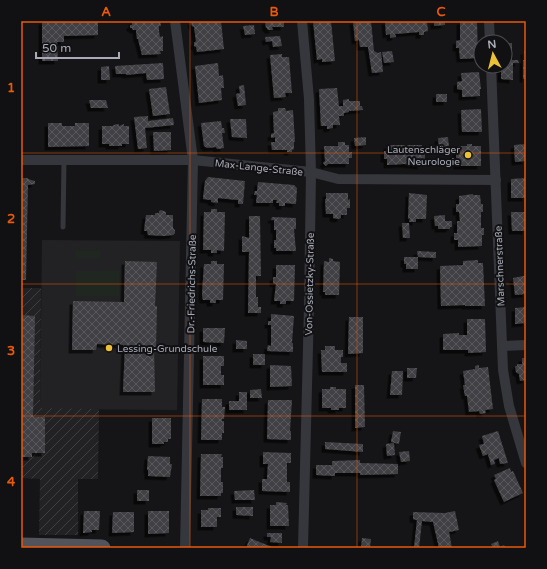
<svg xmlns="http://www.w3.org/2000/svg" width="547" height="569" viewBox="0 0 547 569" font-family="'Varela Round',sans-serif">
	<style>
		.built { fill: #222124 }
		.industrial { fill: url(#industrial-furrows) }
		.pitch { fill: #202721 }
		.building { fill: url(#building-cross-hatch); filter: url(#shadow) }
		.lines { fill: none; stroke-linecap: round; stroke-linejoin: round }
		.service { stroke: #36373c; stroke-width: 5 }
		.minor { stroke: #36373c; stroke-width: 10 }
		.primary { stroke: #53545b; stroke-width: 17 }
		.grid { fill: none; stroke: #e8590c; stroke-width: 1; stroke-opacity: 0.55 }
		.poi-dot { fill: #ecc138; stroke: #111012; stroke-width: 1.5 }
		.labels { text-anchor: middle; stroke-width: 4; stroke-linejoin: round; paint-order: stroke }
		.poi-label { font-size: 10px; fill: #a8abb7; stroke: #111012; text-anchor: end }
		.street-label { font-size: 10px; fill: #a8abb7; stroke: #111012 }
		.neatline { fill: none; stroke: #e8590c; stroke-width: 1.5 }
		.grid-label { font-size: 13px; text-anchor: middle; font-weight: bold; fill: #e8590c }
	</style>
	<defs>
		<pattern id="industrial-furrows" width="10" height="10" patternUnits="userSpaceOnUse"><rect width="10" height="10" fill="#222124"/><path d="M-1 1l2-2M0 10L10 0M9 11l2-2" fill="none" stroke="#3f3f42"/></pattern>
		<pattern id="building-cross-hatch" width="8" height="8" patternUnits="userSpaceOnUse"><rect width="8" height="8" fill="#404044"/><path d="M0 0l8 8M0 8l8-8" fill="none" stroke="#59595d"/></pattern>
		<filter id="shadow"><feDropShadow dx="-3.5" dy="3.5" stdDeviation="0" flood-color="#0009"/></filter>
	</defs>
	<rect width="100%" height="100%" fill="#151517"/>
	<polygon class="built" points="42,240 180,241 177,410 40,409"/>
	<polygon class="industrial" points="21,288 41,288 40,408 99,409 98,479 78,479 78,535 39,535 40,479 21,478"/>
	<g class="pitch">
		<rect x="76" y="251" width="24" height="7"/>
		<rect x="76" y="271" width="43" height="25"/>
	</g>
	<g class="building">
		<polygon points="42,21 98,21 98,35 64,36 64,42 57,42 58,61 42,61"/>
		<polygon points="132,21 160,21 161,26 159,26 159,31 160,37 163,36 163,51 160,51 161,54 142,55 138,39 137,39 136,30 133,30 132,28 130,28 130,25 132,25"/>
		<polygon points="193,21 221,21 224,49 197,52 196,47 194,46 194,43 196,41 194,27 192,26 191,22"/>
		<polygon points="265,21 284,21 284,27 272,27 273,30 268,30 267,28 266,28"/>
		<polygon points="313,21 331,21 335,61 322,62 322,59 317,60"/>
		<polygon points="353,21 371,21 374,51 378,53 381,52 383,72 372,73 368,47 360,47 359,40 355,41"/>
		<polygon points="385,21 427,21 428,31 424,32 424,35 419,35 419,32 395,34 396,37 390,38 390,34 386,35"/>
		<polygon points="434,21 445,21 445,25 434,26"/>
		<polygon points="460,21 477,21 478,58 460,59 459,48 456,48 456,41 460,40"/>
		<polygon points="254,25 255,34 245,35 243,26"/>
		<polygon points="280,36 282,46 273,47 272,41 266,42 265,37"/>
		<polygon points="505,43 512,43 512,60 518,60 519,63 513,63 513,80 501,79 501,66 505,66"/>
		<polygon points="392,51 394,62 384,63 382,52"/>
		<polygon points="524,51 526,51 526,79 523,79 523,60 525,60"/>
		<polygon points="282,54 282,57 289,57 292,93 285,93 286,97 274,98 270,55"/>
		<polygon points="163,63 164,79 147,80 146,73 126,75 126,74 116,74 115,66"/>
		<polygon points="218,63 219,76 223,75 224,88 221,88 222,100 199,103 195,66"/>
		<polygon points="109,66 110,80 101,80 101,67"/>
		<polygon points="479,72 481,89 480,89 480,96 462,97 462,90 457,89 457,82 462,81 461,73"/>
		<polygon points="244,85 246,105 238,106 236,94 240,93 239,86"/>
		<polygon points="166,87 170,114 153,116 149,89"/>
		<polygon points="337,88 339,106 343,106 343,100 349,99 349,101 360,101 360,106 362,106 363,110 349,111 349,112 344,113 344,116 339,116 340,125 333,125 333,128 327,129 327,126 321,126 319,89"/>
		<rect x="436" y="94" width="11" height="8"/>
		<polygon points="89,100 106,100 108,108 91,108"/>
		<polygon points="278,108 285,108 286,111 293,110 295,142 294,142 294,149 292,150 292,152 287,152 287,150 272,150 271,142 275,142 275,137 271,138 271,134 274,133 273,112 278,111"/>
		<polygon points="481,109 482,132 462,132 461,110"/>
		<polygon points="148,116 148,121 173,118 174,125 145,128 147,148 138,149 134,117"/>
		<polygon points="230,119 246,119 247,138 232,137"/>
		<polygon points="221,121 222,128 224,128 225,133 222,133 224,148 217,149 216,147 207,148 204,146 201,123"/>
		<polygon points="48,123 62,123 62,126 75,126 75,123 89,123 89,146 48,147"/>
		<polygon points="119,124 119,126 124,124 124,126 129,126 129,144 122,144 122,146 109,146 109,144 102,144 102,126 113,126 113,125"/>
		<polygon points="153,132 171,132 171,150 154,151"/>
		<polygon points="366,137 366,145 355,146 354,138"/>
		<polygon points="448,137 449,147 439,148 438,138"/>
		<polygon points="338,142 345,142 345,145 349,145 349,152 352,152 352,158 349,158 349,164 328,164 326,166 323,163 325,161 324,146 338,146"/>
		<polygon points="467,144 472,144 472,146 481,146 481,166 457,166 457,159 456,159 456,150 458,150 458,146 467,146"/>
		<polygon points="526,144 526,161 515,162 514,145"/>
		<polygon points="387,145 422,145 422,152 425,152 425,160 421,160 421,166 404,164 387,165 387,159 384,159 384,151 387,151"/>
		<polygon points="208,177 245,181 243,204 238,204 238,200 218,198 218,203 211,202 211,200 203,199 205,181"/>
		<polygon points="21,178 28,178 28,179 35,181 35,184 28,185 26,280 21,280"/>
		<polygon points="526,178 526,198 511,198 511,179"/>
		<polygon points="258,182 294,185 297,188 296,204 285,203 285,206 279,206 279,203 276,203 277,200 273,200 273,203 256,203 257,195 254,195 255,191 257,191"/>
		<polygon points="326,193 348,193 348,200 350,199 350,208 347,208 347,215 341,215 341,218 338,219 333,218 333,214 326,214 325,199 326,199"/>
		<polygon points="409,193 427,195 426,219 416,219 416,222 409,222 410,218 408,219"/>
		<polygon points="473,194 473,195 480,195 481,204 483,204 483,212 481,212 481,228 484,228 484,235 482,235 482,246 458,247 458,240 454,240 454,233 457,233 457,221 460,221 459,212 456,212 456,204 459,204 459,196"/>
		<polygon points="211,209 217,209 217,212 225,212 224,251 217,250 217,253 211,253 211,250 203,250 204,212 211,212"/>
		<polygon points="161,210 166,212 166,215 173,215 173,228 175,230 175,233 173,235 164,236 148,235 147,231 144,231 146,215 155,215 155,213 159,213 159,211"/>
		<polygon points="511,212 526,212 526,231 512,231"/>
		<polygon points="445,215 445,221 452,221 452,227 450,227 450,229 438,229 438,226 435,226 434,216"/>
		<polygon points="249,216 260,216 261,276 256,276 256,297 258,297 258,307 261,307 261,313 248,313 249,252 242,252 242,236 249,238"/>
		<polygon points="272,217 296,218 296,229 294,229 296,251 276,251 276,248 274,248 274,240 276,240 276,230 274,230 274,220 271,220"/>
		<polygon points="402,223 409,223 410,238 403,238"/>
		<polygon points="417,251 436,252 436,258 418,257"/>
		<polygon points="404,257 418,257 418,269 406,269 406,264 404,264"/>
		<polygon points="329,258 333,259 333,261 340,262 339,295 325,295 325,292 323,292 324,261 329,262"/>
		<polygon points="478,260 478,263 483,263 485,306 465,306 465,305 441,306 440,266 463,265 463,261"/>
		<polygon points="125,261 157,262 155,306 157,306 156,348 154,348 155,392 123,392 125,347 123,346 123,345 97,344 96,350 72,350 73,301 124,302"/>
		<polygon points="211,261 217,261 217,264 224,264 223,300 216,300 216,303 210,303 210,300 203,300 202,295 204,264 211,264"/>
		<polygon points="276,265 295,265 294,301 286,301 286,304 280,304 280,301 274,301 276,284 273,283 273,277 276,277"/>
		<polygon points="523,276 526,276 526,294 515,295 513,278"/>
		<polygon points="526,307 526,323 515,324 515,308"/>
		<polygon points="271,314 294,316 292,343 293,343 293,352 267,351 268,345 271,346 271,325 268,325 268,321 271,321"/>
		<polygon points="21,315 35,316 33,417 45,417 45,453 32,453 32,457 21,457"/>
		<polygon points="349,317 363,317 363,353 348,354"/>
		<polygon points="467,319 485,319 486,352 468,353 468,350 443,350 443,334 459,333 459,335 467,335"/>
		<polygon points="203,328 225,328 224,343 203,342"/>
		<polygon points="236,340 247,341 247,349 236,349"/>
		<polygon points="325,346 335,346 335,350 343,350 343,357 341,357 341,363 347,363 347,372 322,372 321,350 325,350"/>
		<rect x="253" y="354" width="12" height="11"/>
		<polygon points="203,356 224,356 224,366 221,366 221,375 224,375 224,385 203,385"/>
		<polygon points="522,358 526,358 526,380 520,381 519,374 516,372 515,366 517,366 517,364 522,364"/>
		<polygon points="270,365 291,366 292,386 270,387"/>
		<polygon points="479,365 479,368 488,367 493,409 485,410 486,413 480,414 479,411 469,412 467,396 465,396 463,385 465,385 463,371 475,369 475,366"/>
		<polygon points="407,368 417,368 416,378 407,378"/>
		<polygon points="392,371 403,371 402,395 390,395"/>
		<polygon points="355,385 364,385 365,427 355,428"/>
		<polygon points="330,387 336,387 336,389 346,389 346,408 339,408 339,410 331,410 331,408 322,408 322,389 330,389"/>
		<polygon points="261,389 262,398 250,398 250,390"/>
		<polygon points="239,392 247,392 247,410 229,410 229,401 239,401"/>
		<polygon points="202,399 222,399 222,407 225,407 224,419 222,419 222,421 224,421 224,433 222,433 222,440 201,440"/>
		<polygon points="268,400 292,400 290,431 291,431 291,440 267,439"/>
		<polygon points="152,418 171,418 171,439 168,439 168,442 164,442 164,444 152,444"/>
		<polygon points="393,431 401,432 399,444 391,442"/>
		<polygon points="498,431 508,463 500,464 499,458 494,460 495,464 491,465 488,454 483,456 479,445 484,444 482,436"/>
		<polygon points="325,442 363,444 363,452 325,449"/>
		<polygon points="394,443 395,455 387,456 386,444"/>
		<polygon points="409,451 410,461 401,462 399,452"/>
		<polygon points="263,452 291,453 291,463 287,463 287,482 290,482 290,492 262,491 262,479 267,479 268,464 263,464"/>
		<polygon points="201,454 222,454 221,457 223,457 223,468 221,468 221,482 223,482 223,493 221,493 221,496 200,496"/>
		<polygon points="148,456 170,457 170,464 172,464 170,477 148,476 148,470 147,470"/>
		<polygon points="360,460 360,463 398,464 398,474 360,475 360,473 335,473 335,476 316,475 316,465 332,465 332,461"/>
		<polygon points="510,468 511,472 513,471 523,493 504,502 494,480 496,479 494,475"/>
		<rect x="137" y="490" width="12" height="11"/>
		<polygon points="254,490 255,500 235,500 234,491"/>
		<polygon points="276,502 287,503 286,505 288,505 289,526 270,526 270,505 276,505"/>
		<polygon points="236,507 253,507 253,516 236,515"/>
		<polygon points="208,508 221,508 221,517 217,517 217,527 201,527 201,510 208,510"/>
		<polygon points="84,511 100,511 99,530 92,530 92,532 83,533"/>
		<polygon points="148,511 169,511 169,533 148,534"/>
		<polygon points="455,511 459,530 449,532 452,548 439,548 433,522 422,521 419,548 414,548 417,520 413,519 413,512 445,513"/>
		<polygon points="113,512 134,512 134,532 112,533"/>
		<polygon points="267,533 282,533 282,543 270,542 271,537 267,537"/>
		<polygon points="250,538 272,547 272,548 246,548"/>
		<polygon points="362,538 371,539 370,548 361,548"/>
		<polygon points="498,541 500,547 504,545 506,548 493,548 491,544"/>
	</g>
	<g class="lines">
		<polyline class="service" points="63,227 64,160"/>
		<g class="minor">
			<polyline points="175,21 193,160 185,548"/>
			<polyline points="302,21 309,99 311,172 309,306 303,548"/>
			<polyline points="489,21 490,42"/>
			<polyline points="491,66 503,370 509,406 526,463"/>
			<polyline points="21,160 193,160 311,172 338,179 496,180"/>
			<polyline points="502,346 526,345"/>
		</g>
		<polyline class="primary" points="21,546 102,548"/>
	</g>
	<path class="grid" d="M190,21v527M357,21v527M21,153h505M21,284h505M21,416h505"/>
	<g class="poi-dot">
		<circle cx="468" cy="155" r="4"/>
		<circle cx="109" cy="348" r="4"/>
	</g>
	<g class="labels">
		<g class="poi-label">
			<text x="460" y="153">Lautenschläger<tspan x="460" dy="12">Neurologie</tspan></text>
			<text x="117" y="352" text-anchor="start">Lessing-Grundschule</text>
		</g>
		<g class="street-label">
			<text transform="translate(259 167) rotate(6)" y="4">Max-Lange-Straße</text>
			<text transform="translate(499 266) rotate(-92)" y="4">Marschnerstraße</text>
			<text transform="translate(191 284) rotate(-89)" y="4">Dr.-Friedrichs-Straße</text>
			<text transform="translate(309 284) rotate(-89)" y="4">Von-Ossietzky-Straße</text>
		</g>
	</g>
	<rect width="547" height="569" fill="none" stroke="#111012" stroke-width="44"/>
	<g transform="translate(493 54) rotate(353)"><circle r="19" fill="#111012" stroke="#4d4e54"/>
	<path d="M0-3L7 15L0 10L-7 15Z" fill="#ecc138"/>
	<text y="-6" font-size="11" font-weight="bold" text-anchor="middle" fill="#a8abb7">N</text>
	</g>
	<path d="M36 52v6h83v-6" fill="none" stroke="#a8abb7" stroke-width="2"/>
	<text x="42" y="52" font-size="12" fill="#a8abb7" stroke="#111012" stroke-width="3" paint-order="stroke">50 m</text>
	<rect x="22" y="22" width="503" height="525" class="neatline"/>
	<g class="grid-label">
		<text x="106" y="16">A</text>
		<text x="274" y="16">B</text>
		<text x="441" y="16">C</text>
		<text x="11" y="92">1</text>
		<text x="11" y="223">2</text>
		<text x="11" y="355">3</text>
		<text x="11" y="486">4</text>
	</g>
</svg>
